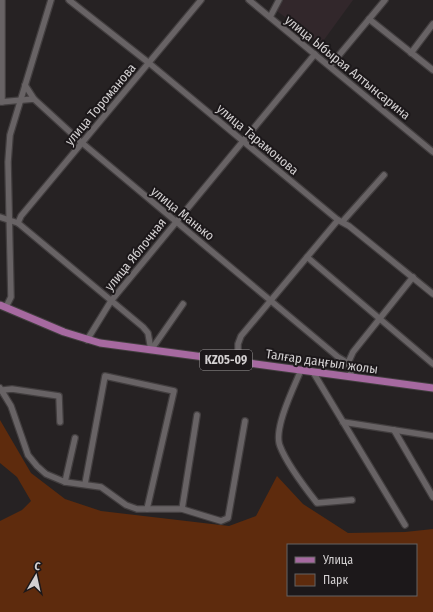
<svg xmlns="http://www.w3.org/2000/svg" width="433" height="612" viewBox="0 0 433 612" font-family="'Fira Sans Condensed',sans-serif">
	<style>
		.built { fill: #32272b }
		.green { fill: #5e2b0d; fill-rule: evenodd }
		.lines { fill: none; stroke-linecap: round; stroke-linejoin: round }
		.minor-casing { stroke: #423e3f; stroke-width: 8 }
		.major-casing { stroke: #423e3f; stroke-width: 9 }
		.minor { stroke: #686365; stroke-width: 5.5 }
		.major { stroke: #a669a0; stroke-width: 7 }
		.labels { text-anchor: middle; stroke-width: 4; stroke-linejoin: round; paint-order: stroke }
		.shield { fill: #1c181a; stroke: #9c999a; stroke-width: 1 }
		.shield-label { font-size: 12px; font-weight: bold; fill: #d3d0d1 }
		.street-label { font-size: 13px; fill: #d3d0d1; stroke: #1c181a }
	</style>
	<rect width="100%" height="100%" fill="#262223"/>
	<polygon class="built" points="283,0 353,0 321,44 277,11"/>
	<path class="green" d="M0,420l31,53 34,26 36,12 128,15 27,-10 21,-40 26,28 45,29 57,-1 28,-3v83h-433v-91l22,-11 9,-9 -14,-24 -17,-14zM288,545h128v50h-128z"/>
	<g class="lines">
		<g class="minor-casing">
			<g id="minor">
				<polyline points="2,0 2,102"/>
				<polyline points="69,0 149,63 338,220 349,226 433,294"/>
				<polyline points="249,0 433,152"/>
				<polyline points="270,17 279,0"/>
				<polyline points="369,19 433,70"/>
				<polyline points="411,53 433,24"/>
				<polyline points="330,66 385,0"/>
				<polyline points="25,85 34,99"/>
				<polyline points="0,102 34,99 81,142 338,357 348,363"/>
				<polyline points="0,217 18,223 143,327 148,333 151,350"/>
				<polyline points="343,221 384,175"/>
				<polyline points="18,223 21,216 201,0"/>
				<polyline points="307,257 433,364"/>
				<polyline points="6,307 11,297 8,162 10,135 51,0"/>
				<polyline points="87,340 111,301 315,54"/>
				<polyline points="151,350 183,304"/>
				<polyline points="238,362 238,344 241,336 338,220"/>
				<path d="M301,370c-7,17 -28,59 -21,76 6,16 26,43 37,57l35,-3"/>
				<polyline points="313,372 405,525"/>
				<polyline points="352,377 348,363 353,352 413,277"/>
				<polyline points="0,388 11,406 28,455 37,466 46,474 65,482 101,487 126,505 137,509 182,509 197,415"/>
				<polyline points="3,390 12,389 59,396 60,422"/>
				<polyline points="343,422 433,436"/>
				<polyline points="394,430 433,497"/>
				<polyline points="65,482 75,438"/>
				<polyline points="85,484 105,376 174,391 147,509"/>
				<polyline points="182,509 221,521 228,518 245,421"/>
			</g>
		</g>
		<g class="major-casing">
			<polyline id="major" points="0,305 64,332 100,343 433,388"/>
		</g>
		<use href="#minor" class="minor"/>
		<use href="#major" class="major"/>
	</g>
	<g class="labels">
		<rect class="shield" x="200" y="350" width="52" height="20" rx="3"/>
		<g class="shield-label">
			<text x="226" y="364">KZ05-09</text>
		</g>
		<g class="street-label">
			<text transform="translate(348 67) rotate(39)" y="5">улица Ыбырая Алтынсарина</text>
			<text transform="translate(100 104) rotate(-50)" y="5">улица Тороманова</text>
			<text transform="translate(258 139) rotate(40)" y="5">улица Тарамонова</text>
			<text transform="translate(183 213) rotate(39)" y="5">улица Манько</text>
			<text transform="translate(135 254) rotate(-51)" y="5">улица Яблочная</text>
			<text transform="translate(322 361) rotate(8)" y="5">Талғар даңғыл жолы</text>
		</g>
	</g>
	<rect x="287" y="544" width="130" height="52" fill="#1c181a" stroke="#656263"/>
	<rect x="295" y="557" width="20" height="6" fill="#a669a0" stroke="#656263"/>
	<text x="323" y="564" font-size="12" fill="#d3d0d1">Улица</text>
	<rect x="295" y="574" width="20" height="12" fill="#5e2b0d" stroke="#656263"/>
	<text x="323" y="584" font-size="12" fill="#d3d0d1">Парк</text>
	<g transform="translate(36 576) rotate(9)" stroke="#1c181a" stroke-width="3" paint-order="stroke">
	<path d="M0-3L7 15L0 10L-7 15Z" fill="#d3d0d1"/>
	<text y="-6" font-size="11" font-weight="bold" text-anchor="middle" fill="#d3d0d1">С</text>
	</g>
</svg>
